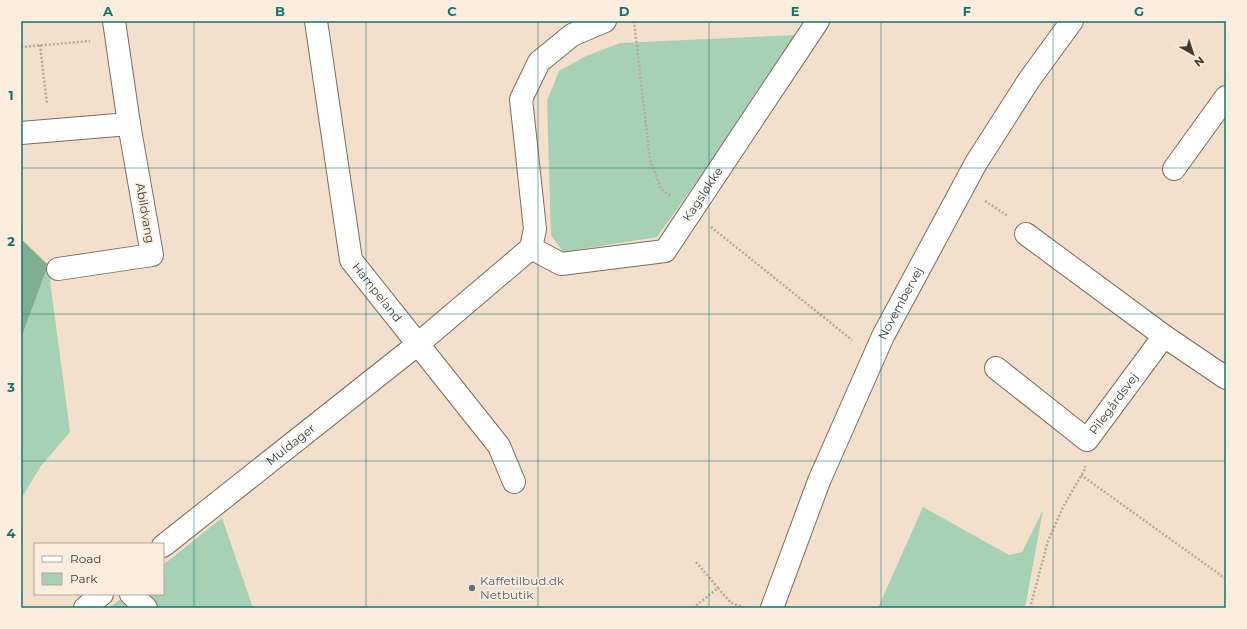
<svg xmlns="http://www.w3.org/2000/svg" width="1247" height="629" viewBox="0 0 1247 629" font-family="Montserrat,sans-serif">
	<style>
		.green { fill: #a7d1b5 }
		.forest { fill: #80ae90 }
		.lines { fill: none; stroke-linecap: round; stroke-linejoin: round }
		.minor-casing { stroke: #7d6d5c; stroke-width: 24 }
		.path { stroke: #b8a999; stroke-width: 2.5; stroke-dasharray: 2 2; stroke-linecap: butt }
		.minor { stroke: #fff; stroke-width: 22 }
		.grid { fill: none; stroke: #0f766e; stroke-width: 1; stroke-opacity: 0.55 }
		.service-dot { fill: #5c6f8a; stroke: #fcedde; stroke-width: 1.5 }
		.labels { text-anchor: middle; stroke-width: 3.5; stroke-linejoin: round; paint-order: stroke }
		.street-label { font-size: 12px; fill: #423b33; stroke: #fcedde }
		.service-label { font-size: 12px; fill: #4e5e75; stroke: #fcedde; text-anchor: start }
		.neatline { fill: none; stroke: #0f766e; stroke-width: 1.5 }
		.grid-label { font-size: 13px; text-anchor: middle; font-weight: bold; fill: #0f766e }
	</style>
	<rect width="100%" height="100%" fill="#f2dfcc"/>
	<g class="green">
		<polygon points="797,35 763,88 657,237 563,252 551,235 547,101 559,71 586,56 620,43"/>
		<polygon points="21,239 48,265 70,432 40,467 21,499"/>
		<polygon points="923,507 1009,555 1022,552 1043,510 1025,608 878,608"/>
		<polygon points="222,518 253,608 109,608 127,594 163,594 163,565"/>
	</g>
	<polygon class="forest" points="21,239 48,265 21,338"/>
	<g class="lines">
		<g class="minor-casing">
			<g id="minor">
				<path id="s1" d="M316,21l35,239 148,186 15,36"/>
				<polyline points="21,133 129,124"/>
				<polyline points="1174,169 1226,97"/>
				<polyline points="1026,234 1164,336 1226,378"/>
				<path id="s2" d="M531,248l30,16 104,-13 153,-230"/>
				<polyline points="58,269 152,255 129,124 114,21"/>
				<path id="s3" d="M996,368l91,72 77,-104"/>
				<path id="s4" d="M163,546l255,-202 113,-96 4,-19 -14,-130 18,-37 33,-27 33,-14"/>
				<polyline points="131,594 146,608"/>
				<polyline points="85,608 102,594"/>
				<path id="s5" d="M772,608l47,-127 64,-145 93,-173 53,-83 43,-59"/>
			</g>
		</g>
		<g class="path">
			<polyline points="634,21 650,160 661,189 671,196"/>
			<polyline points="40,45 47,104"/>
			<polyline points="21,47 90,41"/>
			<polyline points="985,201 1008,216"/>
			<polyline points="711,227 852,340"/>
			<polyline points="1081,475 1226,579"/>
			<polyline points="718,588 731,603 746,608"/>
			<polyline points="693,608 718,588 696,562"/>
			<polyline points="1030,608 1048,541 1063,507 1085,469 1085,466"/>
		</g>
		<use href="#minor" class="minor"/>
	</g>
	<path class="grid" d="M194,21v587M366,21v587M538,21v587M709,21v587M881,21v587M1053,21v587M21,168h1205M21,314h1205M21,461h1205"/>
	<circle class="service-dot" cx="472" cy="588" r="4"/>
	<g class="labels">
		<g class="street-label">
			<text dy="4" stroke="none"><textPath href="#s2" startOffset="207">Kagsløkke</textPath></text>
			<text transform="translate(145 213) rotate(80)" y="4">Abildvang</text>
			<text dy="4" stroke="none"><textPath href="#s1" startOffset="283">Hampeland</textPath></text>
			<text dy="4" stroke="none"><textPath href="#s5" startOffset="331">Novembervej</textPath></text>
			<text dy="4" stroke="none"><textPath href="#s3" startOffset="161">Pilegårdsvej</textPath></text>
			<text dy="4" stroke="none"><textPath href="#s4" startOffset="163">Muldager</textPath></text>
		</g>
		<g class="service-label">
			<text x="480" y="585">Kaffetilbud.dk<tspan x="480" dy="14">Netbutik</tspan></text>
		</g>
	</g>
	<rect width="1247" height="629" fill="none" stroke="#fcedde" stroke-width="44"/>
	<rect x="34" y="543" width="130" height="52" fill="#fcedde" stroke="#b2a69a"/>
	<rect x="42" y="556" width="20" height="6" fill="#ffffff" stroke="#b2a69a"/>
	<text x="70" y="563" font-size="12" fill="#423b33">Road</text>
	<rect x="42" y="573" width="20" height="12" fill="#a7d1b5" stroke="#b2a69a"/>
	<text x="70" y="583" font-size="12" fill="#423b33">Park</text>
	<g transform="translate(1193 54) rotate(141)" stroke="#fcedde" stroke-width="3" paint-order="stroke">
	<path d="M0-3L7 15L0 10L-7 15Z" fill="#423b33"/>
	<text y="-6" font-size="11" font-weight="bold" text-anchor="middle" fill="#423b33">N</text>
	</g>
	<rect x="22" y="22" width="1203" height="585" class="neatline"/>
	<g class="grid-label">
		<text x="108" y="16">A</text>
		<text x="280" y="16">B</text>
		<text x="452" y="16">C</text>
		<text x="624" y="16">D</text>
		<text x="795" y="16">E</text>
		<text x="967" y="16">F</text>
		<text x="1139" y="16">G</text>
		<text x="11" y="100">1</text>
		<text x="11" y="246">2</text>
		<text x="11" y="392">3</text>
		<text x="11" y="538">4</text>
	</g>
</svg>
